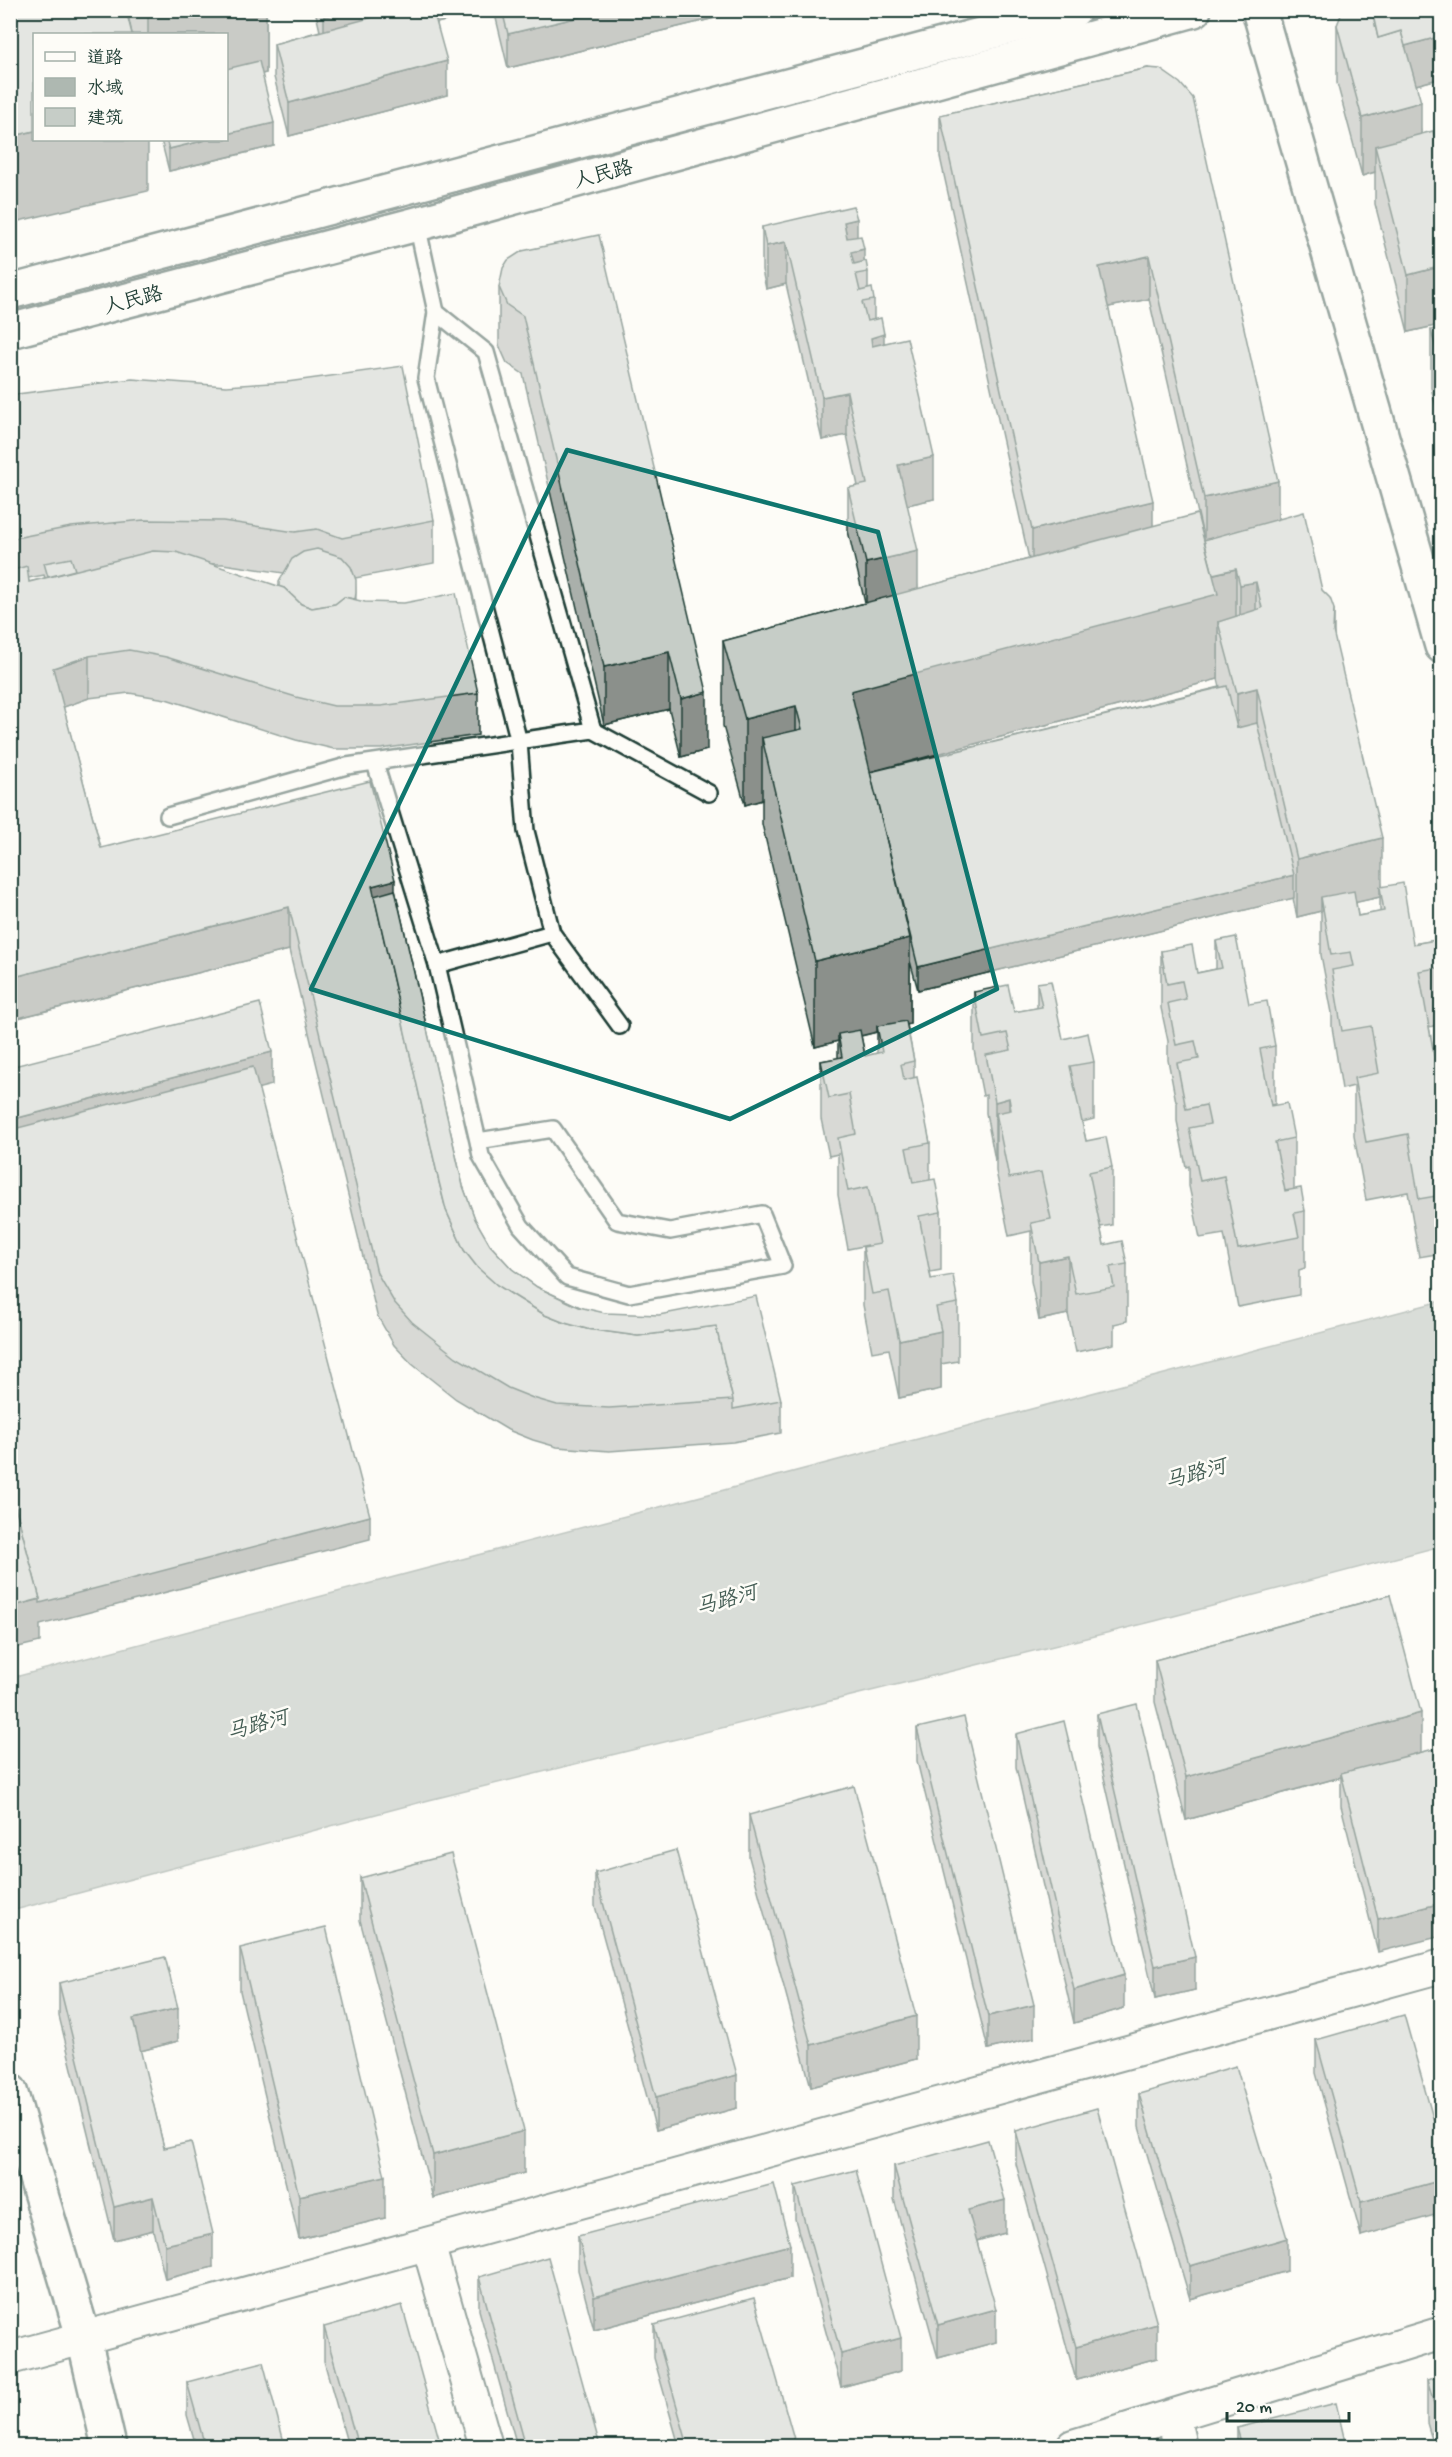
<svg xmlns="http://www.w3.org/2000/svg" width="1452" height="2457" viewBox="0 0 1452 2457" font-family="'Gochi Hand','LXGW WenKai TC',sans-serif">
	<style>
		.water { fill: #aeb8b1; stroke: #75877f; stroke-width: 1.5 }
		.lines { fill: none; stroke-linecap: round; stroke-linejoin: round }
		.lane-casing { stroke: #1f3d34; stroke-width: 20 }
		.street-casing { stroke: #1f3d34; stroke-width: 36 }
		.secondary-casing { stroke: #1f3d34; stroke-width: 38 }
		.lane { stroke: #fdfcf7; stroke-width: 15 }
		.street { stroke: #fdfcf7; stroke-width: 32 }
		.secondary { stroke: #fdfcf7; stroke-width: 33 }
		.wall { fill: #aab0ab; stroke: #1f3d34; stroke-width: 1.5; fill-rule: evenodd }
		.shaded-wall { fill: #8b908b; stroke: #1f3d34; stroke-width: 1.5 }
		.building { fill: #c6cdc7; stroke: #1f3d34; stroke-width: 1.5 }
		.marked { fill: none; stroke: #0f766e; stroke-width: 4.5; stroke-linejoin: round }
		.labels { text-anchor: middle; stroke-width: 5; stroke-linejoin: round; paint-order: stroke }
		.street-label { font-size: 20px; fill: #1f3d34; stroke: #fdfcf7 }
		.water-label { font-size: 21px; font-style: italic; fill: #435c53; stroke: #fdfcf7 }
	</style>
	<rect width="100%" height="100%" fill="#fdfcf7"/>
	<filter id="ink" filterUnits="userSpaceOnUse"><feTurbulence type="fractalNoise" baseFrequency=".0167" numOctaves="2"/><feDisplacementMap in="SourceGraphic" scale="12" xChannelSelector="R" yChannelSelector="G"/><feConvolveMatrix kernelMatrix="1 2 1 2 8 2 1 2 1" color-interpolation-filters="sRGB"/></filter>
	<g filter="url(#ink)">
		<polygon class="water" points="1441,1301 1441,1546 1155,1621 429,1800 11,1911 11,1678"/>
		<g class="lines">
			<g class="lane-casing">
				<g id="lane">
					<polyline points="417,224 436,312 426,378 519,742 526,831 552,933 620,1026"/>
					<polyline points="436,312 486,352 593,730"/>
					<polyline points="375,763 437,965 478,1141 481,1156 521,1226 567,1277 629,1294 783,1266 762,1214 670,1231 617,1221 553,1129 478,1141"/>
					<polyline points="168,816 347,766 593,730 709,793"/>
					<polyline points="437,965 552,933"/>
				</g>
			</g>
			<g class="street-casing">
				<g id="street">
					<polyline points="428,2244 486,2446"/>
					<polyline points="10,2358 1442,1966"/>
					<polyline points="1173,2416 1180,2446"/>
					<polyline points="1073,2446 1442,2333"/>
				</g>
			</g>
			<g class="secondary-casing">
				<g id="secondary">
					<polyline points="1259,10 1442,646"/>
					<polyline points="10,292 1074,10"/>
					<polyline points="10,331 417,224 1194,10"/>
					<polyline points="10,2091 84,2339 109,2446"/>
				</g>
			</g>
			<use href="#lane" class="lane"/>
			<use href="#street" class="street"/>
			<use href="#secondary" class="secondary"/>
		</g>
		<g class="wall">
			<polygon points="127,10 266,10 266,73 262,74 274,146 169,171 161,140 226,140 226,34 132,34"/>
			<polygon points="315,10 445,10 445,21 437,23 447,95 289,136 274,77 274,44 320,31"/>
			<polygon points="494,10 748,10 508,68"/>
			<polygon points="1442,10 1442,78 1416,85 1421,134 1442,167 1442,429 1431,388 1431,330 1440,328 1439,325 1408,332 1375,204 1375,172 1362,176 1337,83 1337,25"/>
			<path d="M1148,68l130,451 56,120 48,247 31,58 29,-5v85l-13,3 5,28 8,-2v200l-23,4 -11,-65 -42,8 -12,-64v-50l-12,3 -10,-62v-14l-11,-58v-44l-24,6 -4,-19 -375,92 -8,-29v63l-3,1 7,36v17l16,65v37l11,32v58l-11,2 1,7 27,24v58l-17,3v25l-42,9 -10,-49 -17,3 -9,-47v-58l5,-2 -20,4 -10,-54v-41l-9,2 -8,-37v-58l17,-3v-17l-23,6 -53,-223v-24l-17,5 -22,-79v-85l142,-38 -17,-72v-43l10,-2 -11,-51 -25,5 -36,-156 -20,5 -4,-19v-43l95,10 11,35v17l6,11v19l10,24 50,156 -27,6 11,84 111,-30 -89,-402v-42zM1149,299l55,241 -51,-14 -45,-219zM1218,631v48l2,8 -350,85 348,-93zM1380,897v15l-22,4 -2,-14zM877,1032v21l-12,3 -4,-20z"/>
			<polygon points="522,251 707,750 681,757 669,709 604,725 523,374 507,363 499,345 499,287"/>
			<path d="M10,395l424,125v43l-79,15 1,22 122,93v42l-97,14h-47l-38,-9 -130,-41 -37,-6 -40,5 -26,9 38,141 294,42 68,296 12,33 15,26 22,24 25,18 244,113v33l-48,9 -124,9 -52,-4 -24,-7 -25,-10 -52,-31 -44,-35 -18,-19 -17,-30 -88,-365 -279,70zM211,564h12l61,9 -5,14zM44,575l1,3 -16,4 -1,-4z"/>
			<polygon points="1216,941 1249,1004 1275,1046 1275,1104 1271,1105 1294,1138 1294,1190 1305,1211 1305,1268 1299,1270 1299,1295 1238,1307 1224,1234 1200,1238 1189,1186 1189,1166 1186,1167 1177,1121 1177,1102 1176,1102 1168,1060 1168,1041 1161,1008 1161,951 1197,973 1216,969"/>
			<polygon points="1037,983 1063,1039 1094,1062 1094,1119 1082,1122 1086,1141 1112,1167 1112,1225 1100,1227 1104,1245 1127,1264 1127,1321 1114,1324 1114,1344 1076,1352 1068,1314 1039,1320 1031,1281 1031,1231 1009,1236 996,1171 996,1159 995,1160 986,1113 986,1095 983,1096 974,1050 974,992 1014,1012 1037,1008"/>
			<polygon points="1390,1595 1378,1952 1341,1806 1341,1777 1186,1820 1155,1702 1155,1660"/>
			<polygon points="1097,1714 1195,1990 1155,1999 1097,1747"/>
			<polygon points="917,1728 1034,2038 988,2049 917,1761"/>
			<polygon points="1016,1734 1124,2008 1074,2023 1016,1767"/>
			<polygon points="749,1815 916,2059 811,2087 749,1857"/>
			<polygon points="595,1873 737,2108 656,2130 595,1906"/>
			<polygon points="360,1878 524,2173 433,2198 360,1920"/>
			<polygon points="240,1948 385,2218 299,2239 240,1991"/>
			<polygon points="59,1983 178,2041 140,2051 164,2148 213,2267 165,2279 153,2230 114,2240 59,2016"/>
			<polygon points="1316,2040 1442,2150 1361,2236 1316,2073"/>
			<polygon points="1139,2094 1287,2271 1190,2299 1139,2127"/>
			<polygon points="1016,2131 1157,2358 1076,2380 1016,2164"/>
			<polygon points="894,2166 1005,2233 977,2241 996,2342 938,2358 894,2199"/>
			<polygon points="795,2186 901,2371 841,2387 795,2219"/>
			<polygon points="578,2236 790,2278 594,2330 578,2270"/>
			<polygon points="479,2277 600,2446 517,2446 479,2310"/>
			<polygon points="654,2325 796,2446 679,2446 654,2358"/>
			<polygon points="324,2327 441,2446 348,2446 324,2361"/>
			<polygon points="1442,2376 1442,2446 1434,2446 1427,2423 1427,2380"/>
			<polygon points="187,2382 285,2446 196,2446 187,2415"/>
			<polygon points="1237,2428 1346,2446 1237,2446"/>
		</g>
		<g class="shaded-wall">
			<polygon points="171,10 266,10 266,73 226,83 226,34 148,34 148,16"/>
			<polygon points="351,10 445,10 445,21 324,50 324,17"/>
			<polygon points="609,10 748,10 508,68 508,34"/>
			<polygon points="1442,36 1442,78 1378,95 1378,53"/>
			<polygon points="447,61 447,95 289,136 289,103"/>
			<polygon points="1421,102 1421,160 1375,146 1375,172 1362,176 1362,118"/>
			<polygon points="274,123 274,146 169,171 169,149 206,140 226,140 226,134"/>
			<polygon points="34,131 34,140 148,140 148,191 10,223 10,137"/>
			<polygon points="857,219 857,251 864,249 864,272 851,263 844,222"/>
			<polygon points="786,242 786,284 766,289 766,246"/>
			<polygon points="1149,256 1149,299 1099,309 1099,267"/>
			<polygon points="1439,267 1439,325 1408,332 1408,275"/>
			<polygon points="884,334 884,377 871,380 871,338"/>
			<polygon points="847,392 847,435 822,440 822,397"/>
			<polygon points="934,457 934,499 898,507 898,465"/>
			<polygon points="1278,481 1278,523 1204,540 1204,498"/>
			<polygon points="1153,501 1153,544 1032,573 1032,530"/>
			<polygon points="918,551 918,593 866,605 866,563"/>
			<polygon points="1236,569 1236,626 1218,622 1218,679 851,777 851,691 1206,576"/>
			<polygon points="1256,582 1256,639 1240,643 1240,585"/>
			<polygon points="1334,609 1334,667 1333,631"/>
			<polygon points="669,652 669,709 604,725 604,667"/>
			<polygon points="89,656 89,698 53,711 53,668"/>
			<polygon points="1257,688 1257,746 1237,750 1237,693"/>
			<polygon points="707,692 707,750 681,757 681,699"/>
			<polygon points="796,706 796,791 762,738 762,800 745,805 745,719"/>
			<polygon points="1382,838 1382,896 1380,887 1380,897 1323,910 1321,897 1321,911 1297,917 1297,859"/>
			<polygon points="1294,875 1294,898 918,990 918,967"/>
			<polygon points="395,880 395,923 379,927 372,886"/>
			<polygon points="289,907 289,950 10,1020 10,978"/>
			<polygon points="910,938 910,1024 878,1032 877,1026 877,1032 839,1041 838,1034 838,1041 815,1047 815,961"/>
			<polygon points="272,1052 272,1085 10,1153 10,1120"/>
			<polygon points="1009,1098 1009,1156 996,1113 996,1159 995,1160 995,1102"/>
			<polygon points="1068,1256 1068,1314 1039,1320 1039,1262"/>
			<polygon points="941,1331 941,1389 899,1398 899,1340"/>
			<polygon points="370,1516 370,1539 40,1625 40,1642 10,1649 10,1607"/>
			<polygon points="1421,1713 1421,1755 1341,1773 1341,1777 1186,1820 1186,1777"/>
			<polygon points="1442,1903 1442,1936 1378,1952 1378,1919"/>
			<polygon points="1195,1957 1195,1990 1155,1999 1155,1966"/>
			<polygon points="1124,1975 1124,2008 1074,2023 1074,1990"/>
			<polygon points="1034,2005 1034,2038 988,2049 988,2016"/>
			<polygon points="178,2008 178,2041 133,2053 133,2019"/>
			<polygon points="916,2016 916,2059 811,2087 811,2045"/>
			<polygon points="737,2075 737,2108 656,2130 656,2097"/>
			<polygon points="524,2131 524,2173 433,2198 433,2155"/>
			<polygon points="385,2176 385,2218 299,2239 299,2196"/>
			<polygon points="1442,2180 1442,2213 1361,2236 1361,2202"/>
			<polygon points="153,2197 153,2230 114,2240 114,2207"/>
			<polygon points="1005,2200 1005,2233 968,2243 968,2210"/>
			<polygon points="213,2234 213,2267 165,2279 165,2245"/>
			<polygon points="1287,2238 1287,2271 1190,2299 1190,2266"/>
			<polygon points="790,2245 790,2278 594,2330 594,2297"/>
			<polygon points="996,2309 996,2342 938,2358 938,2325"/>
			<polygon points="1157,2324 1157,2358 1076,2380 1076,2347"/>
			<polygon points="901,2338 901,2371 841,2387 841,2354"/>
		</g>
		<g class="building">
			<polygon points="10,10 126,10 132,34 34,34 34,131 10,137"/>
			<polygon points="147,10 171,10 148,16"/>
			<polygon points="323,10 351,10 324,17"/>
			<polygon points="399,10 433,10 447,61 289,103 274,44"/>
			<polygon points="502,10 609,10 508,34"/>
			<polygon points="1343,10 1372,10 1378,38 1401,31 1421,102 1362,118 1337,25"/>
			<polygon points="1372,10 1442,10 1442,36 1405,46 1401,31 1378,38"/>
			<polygon points="259,61 274,123 226,134 226,69"/>
			<polygon points="1148,68 1160,69 1180,83 1193,98 1278,481 1204,498 1149,256 1099,267 1153,501 1032,530 940,115"/>
			<polygon points="1433,131 1442,167 1442,278 1439,267 1408,275 1375,146"/>
			<polygon points="166,140 206,140 169,149"/>
			<polygon points="853,206 857,219 844,222 847,238 861,236 864,249 851,252 854,264 866,261 868,272 856,274 860,291 872,288 874,300 862,302 867,321 881,318 884,334 871,338 872,346 907,338 934,457 898,465 918,551 866,563 848,488 867,484 847,392 822,397 786,242 766,246 762,227"/>
			<polygon points="599,235 707,692 681,699 669,652 604,667 523,316 507,305 499,287 503,268 508,260 522,251"/>
			<polygon points="1442,328 1442,371 1431,330"/>
			<polygon points="403,366 434,520 342,538 317,529 295,532 223,521 144,520 71,527 10,539 10,395 132,379 226,386 287,382"/>
			<polygon points="1304,512 1322,590 1330,598 1334,609 1333,631 1382,838 1297,859 1257,688 1237,693 1218,622 1262,608 1256,582 1240,585 1236,569 1213,574 1204,540"/>
			<polygon points="1197,514 1218,594 851,691 910,938 815,961 762,738 802,729 796,706 745,719 723,641"/>
			<polygon points="317,549 342,557 351,567 356,580 356,593 355,599 344,597 335,604 312,608 301,604 284,588 279,587 279,582 292,559 303,552"/>
			<polygon points="153,551 176,552 284,588 301,604 312,608 335,604 344,597 365,602 404,603 456,593 478,693 381,706 334,706 296,697 166,657 129,650 89,656 53,668 101,848 370,781 395,880 372,886 439,1182 446,1210 464,1250 478,1268 497,1285 545,1315 565,1323 587,1329 638,1336 716,1326 733,1400 609,1408 557,1405 533,1398 508,1388 456,1357 412,1322 394,1302 377,1273 289,907 10,978 10,872 12,871 10,866 10,571 27,566 29,582"/>
			<polygon points="71,558 75,570 48,577 44,563"/>
			<polygon points="1227,686 1237,728 1257,723 1294,875 918,967 870,772"/>
			<polygon points="1403,883 1413,944 1442,939 1442,967 1419,971 1434,1055 1442,1053 1442,1195 1419,1199 1408,1134 1366,1142 1354,1078 1379,1073 1371,1026 1342,1031 1332,970 1354,966 1351,952 1331,955 1321,897 1354,891 1358,916 1384,911 1380,887"/>
			<polygon points="395,890 463,1186 475,1219 490,1245 512,1269 537,1287 579,1307 605,1313 659,1315 756,1296 781,1400 733,1409 733,1400 716,1326 638,1336 587,1329 565,1323 545,1315 497,1285 478,1268 464,1250 446,1210 439,1182 374,896"/>
			<polygon points="1236,937 1249,1004 1267,1001 1275,1046 1260,1049 1271,1106 1287,1103 1294,1138 1275,1142 1285,1191 1301,1188 1305,1211 1294,1213 1299,1237 1238,1249 1224,1176 1200,1181 1189,1128 1210,1124 1206,1105 1186,1109 1177,1063 1199,1059 1195,1041 1176,1045 1168,1003 1186,999 1182,981 1167,984 1161,951 1192,945 1197,973 1222,968 1216,941"/>
			<polygon points="1051,981 1063,1039 1088,1033 1094,1062 1070,1066 1086,1141 1106,1137 1112,1167 1089,1172 1104,1245 1122,1241 1127,1264 1110,1267 1114,1287 1076,1294 1068,1256 1039,1262 1031,1223 1051,1219 1041,1172 1009,1178 996,1113 1011,1110 1009,1098 995,1102 986,1055 1011,1050 1007,1033 983,1038 974,992 1008,985 1014,1012 1042,1007 1037,983"/>
			<polygon points="260,1003 272,1052 10,1120 10,1067"/>
			<polygon points="906,1021 914,1061 901,1064 904,1080 917,1077 930,1143 906,1148 913,1183 935,1179 941,1212 919,1216 931,1279 953,1275 958,1303 936,1307 941,1331 899,1340 889,1291 872,1294 863,1247 880,1244 868,1187 848,1191 838,1138 856,1134 849,1094 829,1098 821,1061 842,1057 838,1034 860,1030 865,1056 882,1052 877,1026"/>
			<polygon points="253,1067 370,1516 40,1603 40,1599 10,1487 10,1130"/>
			<polygon points="10,1487 40,1599 10,1607"/>
			<polygon points="1390,1595 1421,1713 1186,1777 1155,1660"/>
			<polygon points="1137,1704 1195,1957 1155,1966 1097,1714"/>
			<polygon points="964,1717 1034,2005 988,2016 917,1728"/>
			<polygon points="1064,1721 1124,1975 1074,1990 1016,1734"/>
			<polygon points="1434,1749 1442,1778 1442,1903 1378,1919 1341,1773"/>
			<polygon points="854,1786 916,2016 811,2045 749,1815"/>
			<polygon points="676,1850 737,2075 656,2097 595,1873"/>
			<polygon points="451,1854 524,2131 433,2155 360,1878"/>
			<polygon points="326,1927 385,2176 299,2196 240,1948"/>
			<polygon points="165,1957 178,2008 133,2019 164,2148 191,2142 213,2234 165,2245 153,2197 114,2207 59,1983"/>
			<polygon points="1404,2015 1442,2150 1442,2180 1361,2202 1316,2040"/>
			<polygon points="1236,2066 1287,2238 1190,2266 1139,2094"/>
			<polygon points="1097,2108 1157,2324 1076,2347 1016,2131"/>
			<polygon points="988,2140 1005,2200 968,2210 996,2309 938,2325 894,2166"/>
			<polygon points="856,2170 901,2338 841,2354 795,2186"/>
			<polygon points="774,2184 790,2245 594,2297 578,2236"/>
			<polygon points="548,2257 600,2446 526,2446 479,2277"/>
			<polygon points="754,2298 796,2446 688,2446 654,2325"/>
			<polygon points="402,2305 441,2446 358,2446 324,2327"/>
			<polygon points="263,2362 285,2446 205,2446 187,2382"/>
			<polygon points="1442,2376 1442,2431 1427,2380"/>
			<polygon points="1336,2403 1346,2446 1242,2446 1237,2428"/>
		</g>
	</g>
	<path d="M0 0H1452V2457H0ZM567,450l311,82 119,457 -267,130 -419,-130z" fill="#fdfcf7" fill-opacity=".55" fill-rule="evenodd"/>
	<path class="marked" d="M567,450l311,82 119,457 -267,130 -419,-130z"/>
	<g class="labels">
		<g class="street-label">
			<text transform="translate(603 173) rotate(-15)" y="7">人民路</text>
			<text transform="translate(133 299) rotate(-15)" y="7">人民路</text>
		</g>
		<g class="water-label">
			<text transform="translate(1195 1473) rotate(-15)" y="7">马路河</text>
			<text transform="translate(726 1599) rotate(-15)" y="7">马路河</text>
			<text transform="translate(257 1724) rotate(-15)" y="7">马路河</text>
		</g>
	</g>
	<rect width="1452" height="2457" fill="none" stroke="#fdfcf7" stroke-width="36"/>
	<rect x="18" y="18" width="1416" height="2421" fill="none" stroke="#1f3d34" stroke-width="2" filter="url(#ink)"/>
	<rect x="33" y="33" width="195" height="108" fill="#fdfcf7" stroke="#a4b0a9" stroke-width="1.5"/>
	<rect x="45" y="52" width="30" height="9" fill="#fdfcf7" stroke="#a4b0a9" stroke-width="1.5"/>
	<text x="87" y="63" font-size="18" fill="#1f3d34">道路</text>
	<rect x="45" y="78" width="30" height="18" fill="#aeb8b1" stroke="#a4b0a9" stroke-width="1.5"/>
	<text x="87" y="93" font-size="18" fill="#1f3d34">水域</text>
	<rect x="45" y="108" width="30" height="18" fill="#c6cdc7" stroke="#a4b0a9" stroke-width="1.5"/>
	<text x="87" y="123" font-size="18" fill="#1f3d34">建筑</text>
	<path d="M1227 2412v9h122v-9" fill="none" stroke="#1f3d34" stroke-width="3"/>
	<text x="1236" y="2412" font-size="18" fill="#1f3d34" stroke="#fdfcf7" stroke-width="4.5" paint-order="stroke">20 m</text>
</svg>
